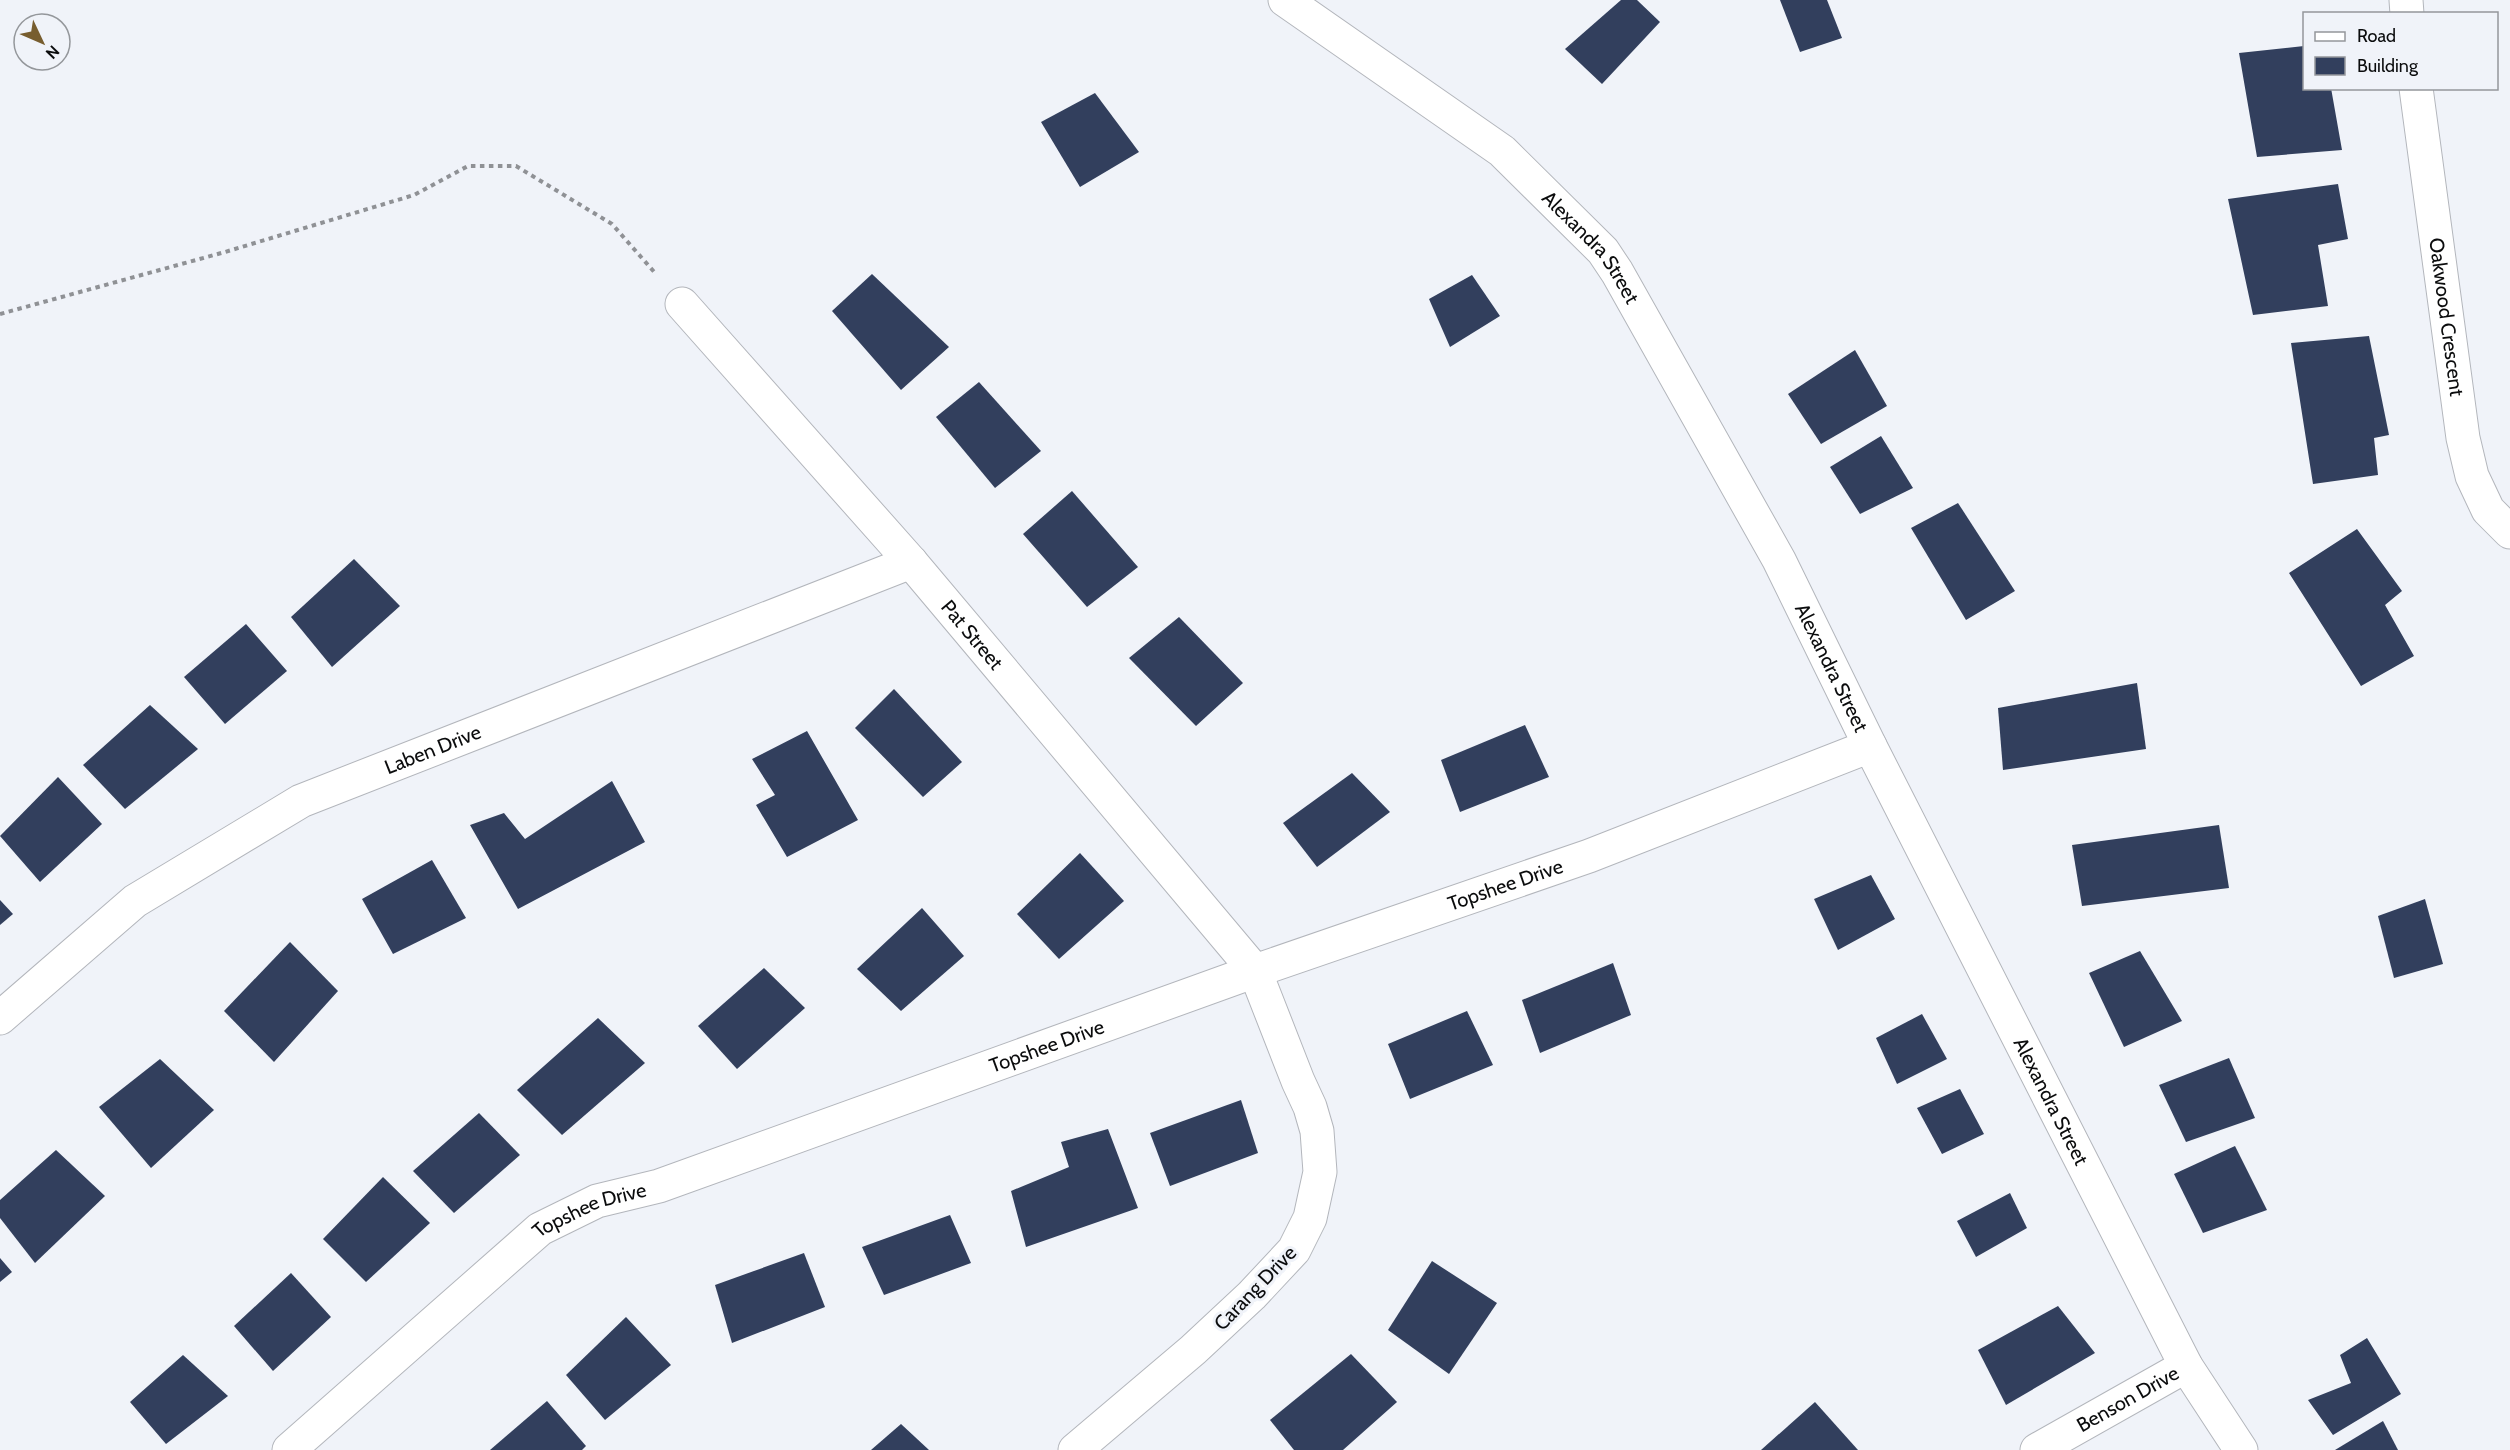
<svg xmlns="http://www.w3.org/2000/svg" width="2510" height="1450" viewBox="0 0 2510 1450" font-family="Cabin,sans-serif">
	<style>
		.building { fill: #323f5d }
		.lines { fill: none; stroke-linecap: round; stroke-linejoin: round }
		.minor-casing { stroke: #b3b6bc; stroke-width: 35 }
		.secondary-casing { stroke: #b3b6bc; stroke-width: 35 }
		.path { stroke: #8f9195; stroke-width: 4; stroke-dasharray: 4.5 4.5; stroke-linecap: butt }
		.minor { stroke: #fff; stroke-width: 33 }
		.secondary { stroke: #fff; stroke-width: 33 }
		.labels { text-anchor: middle; stroke-width: 6; stroke-linejoin: round; paint-order: stroke }
		.street-label { font-size: 20px; fill: #0b0c0d; stroke: #f0f3f9 }
	</style>
	<rect width="100%" height="100%" fill="#f0f3f9"/>
	<g class="building">
		<polygon points="1621,0 1637,0 1660,22 1602,84 1565,49"/>
		<polygon points="1780,0 1827,0 1842,38 1800,52"/>
		<polygon points="2304,46 2304,88 2331,88 2342,150 2257,157 2239,53"/>
		<polygon points="1095,93 1139,152 1080,187 1041,122"/>
		<polygon points="2338,184 2348,239 2318,245 2328,306 2253,315 2228,199"/>
		<polygon points="872,274 949,347 901,390 832,311"/>
		<polygon points="1472,275 1500,316 1450,347 1429,299"/>
		<polygon points="2369,336 2389,435 2374,438 2378,475 2313,484 2291,343"/>
		<polygon points="1855,350 1887,406 1821,444 1788,394"/>
		<polygon points="979,382 1041,451 995,488 936,417"/>
		<polygon points="1881,436 1913,488 1860,514 1830,467"/>
		<polygon points="1072,491 1138,567 1087,607 1023,534"/>
		<polygon points="1958,503 2015,591 1966,620 1911,528"/>
		<polygon points="2357,529 2402,591 2385,605 2414,656 2361,686 2289,573"/>
		<polygon points="354,559 400,606 332,667 291,617"/>
		<polygon points="1179,617 1243,683 1196,726 1129,658"/>
		<polygon points="246,624 287,671 225,724 184,677"/>
		<polygon points="2137,683 2146,749 2003,770 1998,708"/>
		<polygon points="894,689 962,762 923,797 855,728"/>
		<polygon points="150,705 198,749 125,809 83,765"/>
		<polygon points="1525,725 1549,777 1460,812 1441,760"/>
		<polygon points="807,731 858,820 787,857 756,805 775,795 752,759"/>
		<polygon points="1352,773 1390,812 1317,867 1283,823"/>
		<polygon points="58,777 102,824 40,882 0,836"/>
		<polygon points="612,781 645,842 518,909 470,825 504,813 525,839"/>
		<polygon points="2219,825 2229,888 2082,906 2072,845"/>
		<polygon points="1080,853 1124,901 1059,959 1017,914"/>
		<polygon points="432,860 466,918 393,954 362,899"/>
		<polygon points="1871,875 1895,919 1838,950 1814,899"/>
		<polygon points="2425,899 2443,964 2394,978 2378,916"/>
		<polygon points="0,900 13,914 0,925"/>
		<polygon points="922,908 964,956 901,1011 857,969"/>
		<polygon points="290,942 338,991 274,1062 224,1011"/>
		<polygon points="2140,951 2182,1021 2124,1047 2089,973"/>
		<polygon points="1613,963 1631,1015 1540,1053 1522,1000"/>
		<polygon points="764,968 805,1008 737,1069 698,1026"/>
		<polygon points="1467,1011 1493,1065 1410,1099 1388,1044"/>
		<polygon points="1922,1014 1947,1059 1897,1084 1876,1038"/>
		<polygon points="598,1018 645,1063 562,1135 517,1090"/>
		<polygon points="2229,1058 2255,1118 2186,1142 2159,1085"/>
		<polygon points="160,1059 214,1110 151,1168 99,1107"/>
		<polygon points="1960,1089 1984,1134 1942,1154 1917,1108"/>
		<polygon points="1241,1100 1258,1153 1170,1186 1150,1133"/>
		<polygon points="479,1113 520,1155 454,1213 413,1171"/>
		<polygon points="1108,1129 1138,1208 1026,1247 1011,1191 1069,1167 1061,1142"/>
		<polygon points="2235,1146 2267,1210 2203,1233 2174,1174"/>
		<polygon points="56,1150 105,1196 35,1263 0,1218 0,1200"/>
		<polygon points="383,1177 430,1223 366,1282 323,1239"/>
		<polygon points="2010,1193 2027,1228 1976,1257 1957,1221"/>
		<polygon points="950,1215 971,1263 884,1295 862,1247"/>
		<polygon points="804,1253 825,1307 732,1343 715,1285"/>
		<polygon points="0,1258 12,1272 0,1282"/>
		<polygon points="1432,1261 1497,1303 1449,1374 1388,1330"/>
		<polygon points="291,1273 331,1317 273,1371 234,1326"/>
		<polygon points="2058,1306 2095,1353 2006,1405 1978,1350"/>
		<polygon points="626,1317 671,1365 605,1420 566,1375"/>
		<polygon points="2367,1338 2401,1394 2333,1435 2308,1400 2351,1383 2340,1355"/>
		<polygon points="1351,1354 1397,1402 1343,1450 1294,1450 1270,1420"/>
		<polygon points="183,1355 228,1396 166,1444 130,1402"/>
		<polygon points="547,1401 586,1446 582,1450 490,1450"/>
		<polygon points="1815,1402 1858,1450 1761,1450"/>
		<polygon points="2383,1421 2398,1450 2335,1450"/>
		<polygon points="901,1424 929,1450 871,1450"/>
	</g>
	<g class="lines">
		<g class="minor-casing">
			<g id="minor">
				<polyline points="2406,0 2407,14"/>
				<path id="s1" d="M2416,88l47,350 9,38 16,34 22,22"/>
				<path id="s2" d="M682,304l229,258 344,409 43,110 12,26 7,24 3,41 -10,46 -16,32 -42,45 -59,55 -118,100"/>
				<path id="s3" d="M0,1018l135,-117 166,-100 610,-239"/>
				<path id="s4" d="M289,1450l251,-221 57,-28 62,-15 596,-215 334,-115 281,-110"/>
				<path id="s5" d="M2037,1450l149,-84"/>
			</g>
		</g>
		<g class="secondary-casing">
			<g id="secondary">
				<path id="s6" d="M1285,0l217,151 101,100 14,21 162,288 91,186 316,620 55,84"/>
			</g>
		</g>
		<polyline class="path" points="0,314 225,252 414,195 468,166 516,166 612,224 656,274"/>
		<use href="#minor" class="minor"/>
		<use href="#secondary" class="secondary"/>
	</g>
	<g class="labels">
		<g class="street-label">
			<text dy="7" stroke="none"><textPath href="#s6" startOffset="396">Alexandra Street</textPath></text>
			<text dy="7" stroke="none"><textPath href="#s1" startOffset="231">Oakwood Crescent</textPath></text>
			<text dy="7" stroke="none"><textPath href="#s2" startOffset="440">Pat Street</textPath></text>
			<text dy="7" stroke="none"><textPath href="#s6" startOffset="882">Alexandra Street</textPath></text>
			<text dy="7" stroke="none"><textPath href="#s3" startOffset="514">Laben Drive</textPath></text>
			<text dy="7" stroke="none"><textPath href="#s4" startOffset="1360">Topshee Drive</textPath></text>
			<text dy="7" stroke="none"><textPath href="#s4" startOffset="874">Topshee Drive</textPath></text>
			<text dy="7" stroke="none"><textPath href="#s6" startOffset="1368">Alexandra Street</textPath></text>
			<text dy="7" stroke="none"><textPath href="#s4" startOffset="388">Topshee Drive</textPath></text>
			<text transform="translate(1255 1288) rotate(-46)" y="7">Carang Drive</text>
			<text dy="7" stroke="none"><textPath href="#s5" startOffset="104">Benson Drive</textPath></text>
		</g>
	</g>
	<rect x="2303" y="12" width="195" height="78" fill="#f0f3f9" stroke="#94979b" stroke-width="1.5"/>
	<rect x="2315" y="32" width="30" height="9" fill="#ffffff" stroke="#94979b" stroke-width="1.5"/>
	<text x="2357" y="42" font-size="18" fill="#0b0c0d">Road</text>
	<rect x="2315" y="57" width="30" height="18" fill="#323f5d" stroke="#94979b" stroke-width="1.5"/>
	<text x="2357" y="72" font-size="18" fill="#0b0c0d">Building</text>
	<g transform="translate(42 42) rotate(134)"><circle r="28" fill="#f0f3f9" stroke="#94979b" stroke-width="1.5"/>
	<path d="M0-4.5L10 22L0 15L-10 22Z" fill="#775d2f"/>
	<text y="-9" font-size="16" font-weight="bold" text-anchor="middle" fill="#0b0c0d">N</text>
	</g>
</svg>
